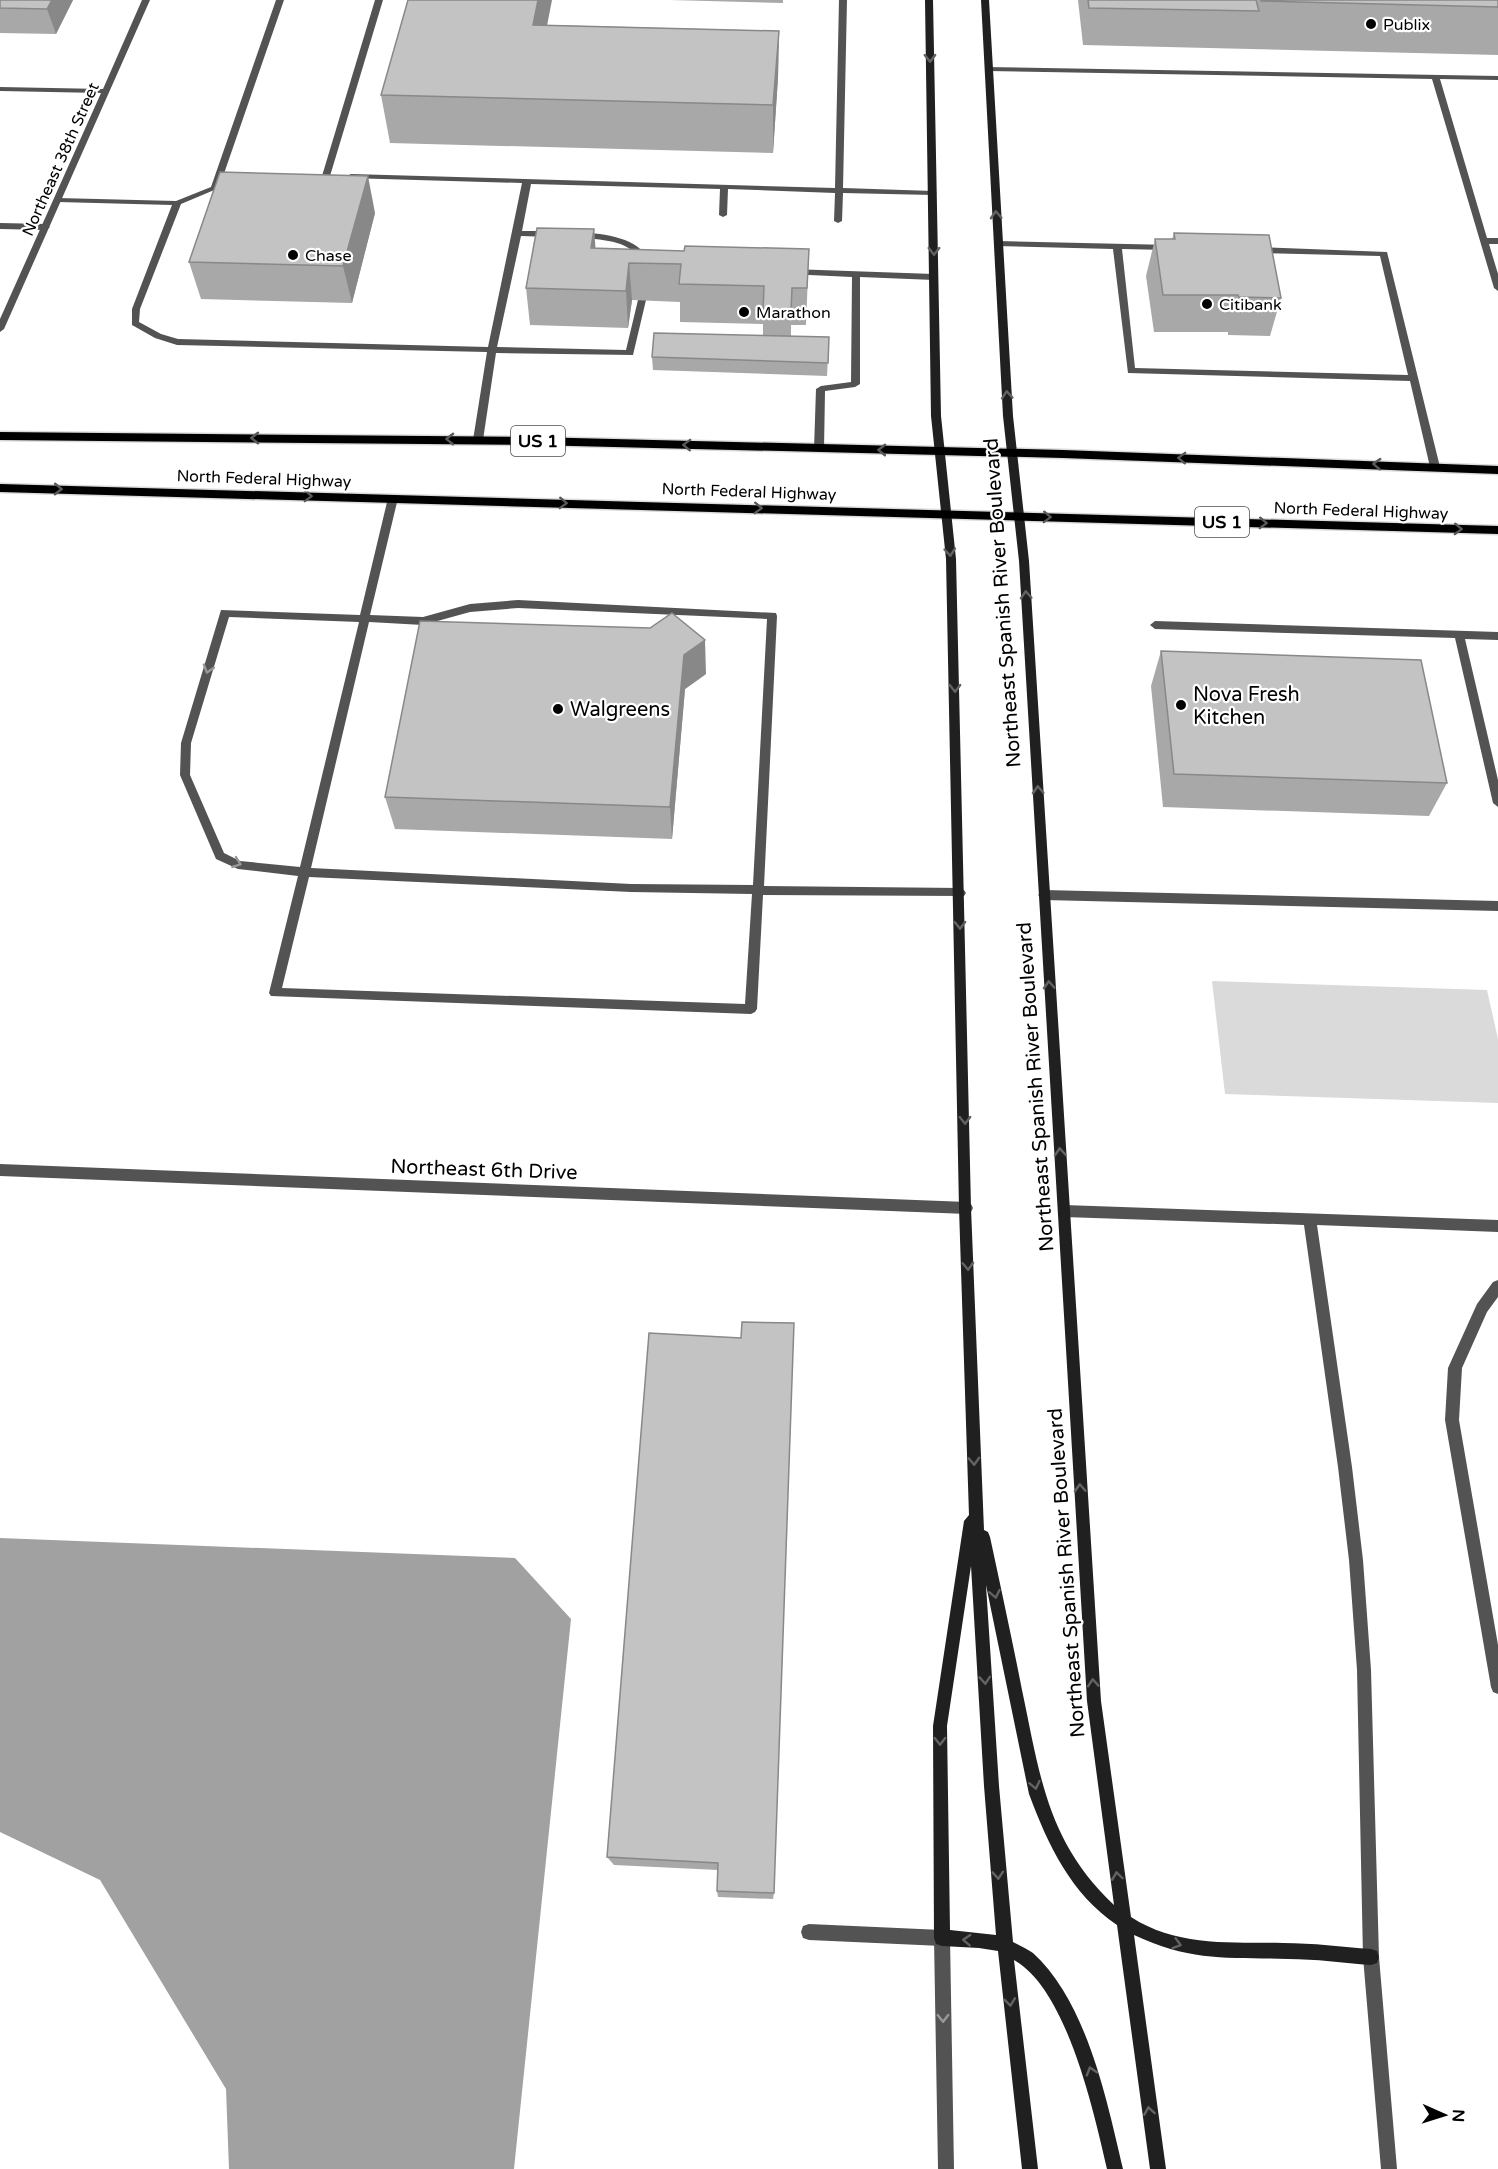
<svg xmlns="http://www.w3.org/2000/svg" width="1498" height="2169" viewBox="0 0 1498 2169" font-family="'Varela Round',sans-serif">
	<style>
		.green { fill: #dadada }
		.water { fill: #a1a1a1 }
		.lines { fill: none; stroke-linecap: round; stroke-linejoin: round }
		.primary-casing { stroke: #dbdbdb; stroke-width: 3 }
		.lane { fill: #535353; fill-rule: evenodd }
		.street { fill: #535353; fill-rule: evenodd }
		.secondary { fill: #202020; fill-rule: evenodd }
		.primary { fill: #000; fill-rule: evenodd }
		.wall { fill: #a8a8a8 }
		.shaded-wall { fill: #888 }
		.building { fill: #c3c3c3; stroke: #888; stroke-width: 1.5 }
		.oneway { stroke: #636363 }
		.oneway2 { stroke: #595959 }
		.oneway3 { stroke: #989898 }
		.poi-dot { fill: #000; stroke: #fff; stroke-width: 2 }
		.labels { text-anchor: middle; stroke-width: 4.5; stroke-linejoin: round; paint-order: stroke }
		.far-poi-label { font-size: 16px; fill: #000; stroke: #fff; text-anchor: start }
		.far-street-label { font-size: 16px; fill: #000; stroke: #fff }
		.shield { fill: #fff; stroke: #4c4c4c; stroke-width: 1.5 }
		.shield-label { font-size: 18px; font-weight: bold; fill: #000 }
		.street-label { font-size: 20px; fill: #000; stroke: #fff }
		.poi-label { font-size: 20px; fill: #000; stroke: #fff; text-anchor: start }
	</style>
	<rect width="100%" height="100%" fill="#fff"/>
	<polygon class="green" points="1212,981 1487,990 1498,1039 1498,1103 1225,1094"/>
	<polygon class="water" points="0,1538 515,1558 571,1619 514,2169 229,2169 226,2089 100,1880 0,1832"/>
	<g class="lines">
		<g class="primary-casing">
			<g id="primary">
				<polygon points="0,432 533,437 1063,450 1498,466 1498,474 1063,458 533,445 0,440"/>
				<polygon points="0,484 1498,526 1498,534 0,492"/>
			</g>
		</g>
		<g class="lane">
			<polygon points="276,0 284,0 219,188 181,204 140,309 139,322 161,334 178,339 488,347 522,183 348,178 347,176 351,174 835,188 839,0 847,0 843,188 933,191 937,193 933,195 843,193 842,221 838,223 834,221 835,193 728,189 727,215 723,217 719,215 720,189 531,184 522,231 551,231 555,234 551,237 521,236 497,347 626,350 638,300 642,297 646,300 633,355 496,353 483,440 478,443 475,442 473,440 487,352 177,345 155,338 132,325 132,309 172,205 58,202 54,200 58,198 176,201 211,187"/>
			<polygon points="375,0 383,0 330,176 323,178 322,176"/>
			<polygon points="985,67 1498,76 1498,80 1440,79 1487,238 1498,238 1498,244 1489,244 1498,274 1498,291 1494,288 1432,79 988,71 985,71"/>
			<polygon points="0,223 46,224 50,227 46,230 0,229"/>
			<path d="M578,232c19,1 64,5 69,28l-7,2c-8,-24 -45,-22 -65,-25l-1,-2z"/>
			<polygon points="998,241 1171,245 1171,249 1168,250 1122,249 1135,368 1408,375 1380,256 1257,253 1253,250 1257,247 1387,252 1440,467 1435,470 1430,467 1410,381 1128,373 1113,249 995,246 994,244"/>
			<polygon points="791,269 934,274 938,277 934,280 860,277 860,384 855,387 825,391 824,449 819,452 814,449 816,389 821,386 851,382 852,277 788,274 787,272"/>
			<path d="M393,495l5,3 -28,117 53,2 47,-13 48,-4 258,13 1,3 -13,270 196,2 4,2 2,3 -2,3 -201,-1 -6,114 -2,3 -4,2 -480,-18 -2,-3 29,-117 -60,-7 -22,-10 -36,-84 1,-32 40,-133 139,5 28,-117zM518,608l249,11 -14,266 -122,-1 -320,-16 58,-246 54,3 47,-13zM229,617l130,5 -59,245 -60,-6 -16,-8 -34,-78 1,-32zM309,877l322,15 121,2 -7,110 -463,-16z"/>
			<polygon points="1155,621 1498,632 1498,640 1465,639 1498,780 1498,807 1493,803 1455,638 1155,629 1150,625"/>
			<polygon points="1044,890 1498,901 1498,911 1044,900 1038,895"/>
			<polygon points="809,1924 942,1930 948,1932 950,1938 948,1944 942,1946 809,1940 803,1938 801,1932 803,1926"/>
		</g>
		<g class="street">
			<polygon points="142,0 150,0 4,329 0,332 0,319 101,93 0,91 0,87 103,89"/>
			<polygon points="0,1164 967,1202 971,1204 973,1208 971,1212 967,1214 0,1176"/>
			<polygon points="1064,1205 1498,1220 1498,1232 1317,1225 1352,1467 1363,1560 1371,1670 1379,1957 1397,2169 1381,2169 1363,1957 1357,1670 1349,1560 1338,1467 1304,1225 1064,1217 1060,1215 1058,1211 1060,1207"/>
			<polygon points="1498,1280 1498,1297 1487,1312 1462,1368 1459,1420 1498,1645 1498,1694 1493,1692 1491,1687 1445,1420 1448,1368 1477,1304 1493,1282"/>
			<polygon points="942,1930 948,1932 950,1938 954,2169 938,2169 934,1938 936,1932"/>
		</g>
		<path class="secondary" d="M925,0h8l8,416 15,143 15,649 13,322 4,2 2,5c11,51 22,102 32,153 18,85 25,152 92,215l-27,-204 -68,-1140 -16,-145 -22,-416h8l24,416 16,145 72,1140 30,216c46,30 100,25 152,26 30,0 59,4 88,6l6,2 2,6 -2,6 -6,2c-28,-2 -55,-6 -83,-6 -62,-2 -96,3 -154,-24l32,234h-16l-33,-244c-46,-31 -69,-80 -88,-131l-43,-209 13,201 14,156c6,3 14,7 20,11 54,49 74,148 90,216h-16c-13,-56 -40,-180 -93,-209l24,209h-16l-24,-218 -19,-3 -37,-2 -6,-2 -2,-6 -1,-212 31,-205 5,-6 -10,-307 -13,-649 -15,-143zM971,1566l13,220 12,149 -46,-5 -3,-204z"/>
		<use href="#primary" class="primary"/>
	</g>
	<g class="wall">
		<polygon points="0,0 73,0 56,34 0,33"/>
		<polygon points="670,0 783,0 783,3"/>
		<polygon points="1078,0 1498,0 1498,55 1083,45"/>
		<polygon points="547,25 779,31 778,78 773,153 390,143 381,95"/>
		<polygon points="375,213 352,303 201,299 189,262"/>
		<polygon points="594,229 595,248 684,251 809,249 806,325 791,325 791,336 829,337 827,376 653,370 652,357 763,336 763,324 680,322 680,302 632,300 628,328 530,325 526,288"/>
		<polygon points="1174,233 1281,298 1270,336 1228,335 1228,332 1154,332 1146,276 1155,239 1172,239"/>
		<polygon points="1161,651 1447,783 1429,816 1163,807 1151,686"/>
		<polygon points="706,674 685,689 672,839 395,829 385,797"/>
		<polygon points="649,1333 774,1893 773,1899 718,1897 717,1891 718,1870 614,1865 607,1857"/>
	</g>
	<g class="shaded-wall">
		<polygon points="52,0 73,0 56,34 47,9"/>
		<polygon points="538,0 552,0 538,72 533,25"/>
		<polygon points="779,31 778,78 773,153 773,105"/>
		<polygon points="368,176 375,213 352,303 343,266"/>
		<polygon points="594,229 597,267 591,248"/>
		<polygon points="629,263 632,300 628,328 626,291"/>
		<polygon points="705,640 706,674 685,689 672,839 670,807 684,655"/>
	</g>
	<g class="building">
		<polygon points="0,0 52,0 47,9 0,8"/>
		<polygon points="408,0 538,0 533,25 779,31 773,105 381,95"/>
		<polygon points="1088,0 1256,0 1259,11 1089,8"/>
		<polygon points="1261,0 1498,0 1498,7 1261,1"/>
		<polygon points="220,172 368,176 343,266 189,262"/>
		<polygon points="537,228 594,229 591,248 684,251 685,246 809,249 807,288 792,288 791,312 763,312 764,286 679,284 681,264 629,263 626,291 526,288"/>
		<polygon points="1174,233 1269,235 1281,298 1239,297 1238,295 1163,295 1155,239 1175,239"/>
		<polygon points="654,333 829,337 828,363 652,357"/>
		<polygon points="672,613 705,640 684,655 670,807 385,797 420,621 650,628"/>
		<polygon points="1161,651 1421,660 1447,783 1174,774"/>
		<polygon points="742,1322 794,1323 774,1893 717,1891 718,1863 607,1857 649,1333 741,1338"/>
	</g>
	<defs><path id="oneway-chevron" d="M-2-3.5L2.5 0L-2 3.5" fill="none" stroke-width="1.6" stroke-linecap="round" stroke-linejoin="round" transform="scale(1.5)"/></defs>
	<g class="oneway">
		<use href="#oneway-chevron" transform="translate(930 58) rotate(89)"/>
		<use href="#oneway-chevron" transform="translate(996 215) rotate(-93)"/>
		<use href="#oneway-chevron" transform="translate(934 251) rotate(90)"/>
		<use href="#oneway-chevron" transform="translate(1007 395) rotate(-94)"/>
		<use href="#oneway-chevron" transform="translate(950 552) rotate(85)"/>
		<use href="#oneway-chevron" transform="translate(1026 595) rotate(-93)"/>
		<use href="#oneway-chevron" transform="translate(955 688) rotate(89)"/>
		<use href="#oneway-chevron" transform="translate(1038 790) rotate(-93)"/>
		<use href="#oneway-chevron" transform="translate(960 925) rotate(89)"/>
		<use href="#oneway-chevron" transform="translate(1049 985) rotate(-93)"/>
		<use href="#oneway-chevron" transform="translate(965 1120) rotate(89)"/>
		<use href="#oneway-chevron" transform="translate(1060 1152) rotate(-94)"/>
		<use href="#oneway-chevron" transform="translate(968 1266) rotate(88)"/>
		<use href="#oneway-chevron" transform="translate(974 1461) rotate(88)"/>
		<use href="#oneway-chevron" transform="translate(1080 1488) rotate(-93)"/>
		<use href="#oneway-chevron" transform="translate(995 1594) rotate(78)"/>
		<use href="#oneway-chevron" transform="translate(985 1680) rotate(86)"/>
		<use href="#oneway-chevron" transform="translate(1093 1683) rotate(-94)"/>
		<use href="#oneway-chevron" transform="translate(940 1741) rotate(89)"/>
		<use href="#oneway-chevron" transform="translate(1035 1785) rotate(78)"/>
		<use href="#oneway-chevron" transform="translate(998 1875) rotate(86)"/>
		<use href="#oneway-chevron" transform="translate(1117 1876) rotate(-98)"/>
		<use href="#oneway-chevron" transform="translate(967 1940) rotate(-177)"/>
		<use href="#oneway-chevron" transform="translate(1177 1944) rotate(16)"/>
		<use href="#oneway-chevron" transform="translate(1010 2002) rotate(83)"/>
		<use href="#oneway-chevron" transform="translate(1091 2071) rotate(-107)"/>
		<use href="#oneway-chevron" transform="translate(1149 2111) rotate(-99)"/>
	</g>
	<g class="oneway2">
		<use href="#oneway-chevron" transform="translate(255 438) rotate(180)"/>
		<use href="#oneway-chevron" transform="translate(450 439) rotate(-179)"/>
		<use href="#oneway-chevron" transform="translate(687 445) rotate(-178)"/>
		<use href="#oneway-chevron" transform="translate(882 450) rotate(-179)"/>
		<use href="#oneway-chevron" transform="translate(1182 458) rotate(-178)"/>
		<use href="#oneway-chevron" transform="translate(1377 464) rotate(-177)"/>
		<use href="#oneway-chevron" transform="translate(58 489) rotate(1)"/>
		<use href="#oneway-chevron" transform="translate(308 496) rotate(2)"/>
		<use href="#oneway-chevron" transform="translate(563 503) rotate(2)"/>
		<use href="#oneway-chevron" transform="translate(758 508) rotate(2)"/>
		<use href="#oneway-chevron" transform="translate(1047 517) rotate(2)"/>
		<use href="#oneway-chevron" transform="translate(1263 523) rotate(2)"/>
		<use href="#oneway-chevron" transform="translate(1458 529) rotate(2)"/>
	</g>
	<g class="oneway3">
		<use href="#oneway-chevron" transform="translate(208 669) rotate(107)"/>
		<use href="#oneway-chevron" transform="translate(237 863) rotate(20)"/>
		<use href="#oneway-chevron" transform="translate(943 2018) rotate(89)"/>
	</g>
	<g class="poi-dot">
		<circle cx="1371" cy="24" r="6"/>
		<circle cx="293" cy="255" r="6"/>
		<circle cx="1207" cy="304" r="6"/>
		<circle cx="744" cy="312" r="6"/>
		<circle cx="1181" cy="705" r="6"/>
		<circle cx="558" cy="709" r="6"/>
	</g>
	<g class="labels">
		<g class="far-poi-label">
			<text x="1383" y="30">Publix</text>
			<text x="305" y="261">Chase</text>
			<text x="1219" y="310">Citibank</text>
			<text x="756" y="318">Marathon</text>
		</g>
		<g class="far-street-label">
			<text transform="translate(60 159) rotate(-66)" y="6">Northeast 38th Street</text>
			<text transform="translate(264 478) rotate(2)" y="6">North Federal Highway</text>
			<text transform="translate(749 491) rotate(2)" y="6">North Federal Highway</text>
			<text transform="translate(1361 510) rotate(2)" y="6">North Federal Highway</text>
		</g>
		<g class="shield">
			<rect x="511" y="426" width="54" height="30" rx="4.5"/>
			<rect x="1195" y="507" width="54" height="30" rx="4.5"/>
		</g>
		<g class="shield-label">
			<text x="538" y="447">US 1</text>
			<text x="1222" y="528">US 1</text>
		</g>
		<g class="street-label">
			<text transform="translate(1002 603) rotate(-94)" y="7">Northeast Spanish River Boulevard</text>
			<text transform="translate(1035 1087) rotate(-94)" y="7">Northeast Spanish River Boulevard</text>
			<text transform="translate(484 1169) rotate(2)" y="7">Northeast 6th Drive</text>
			<text transform="translate(1066 1573) rotate(-94)" y="7">Northeast Spanish River Boulevard</text>
		</g>
		<g class="poi-label">
			<text x="1193" y="701">Nova Fresh<tspan x="1193" dy="23">Kitchen</tspan></text>
			<text x="570" y="716">Walgreens</text>
		</g>
	</g>
	<g transform="translate(1444 2115) rotate(93)" stroke="#ffffff" stroke-width="4.5" paint-order="stroke">
	<path d="M0-4.5L10 22L0 15L-10 22Z" fill="#000000"/>
	<text y="-9" font-size="16" font-weight="bold" text-anchor="middle" fill="#000000">N</text>
	</g>
</svg>
